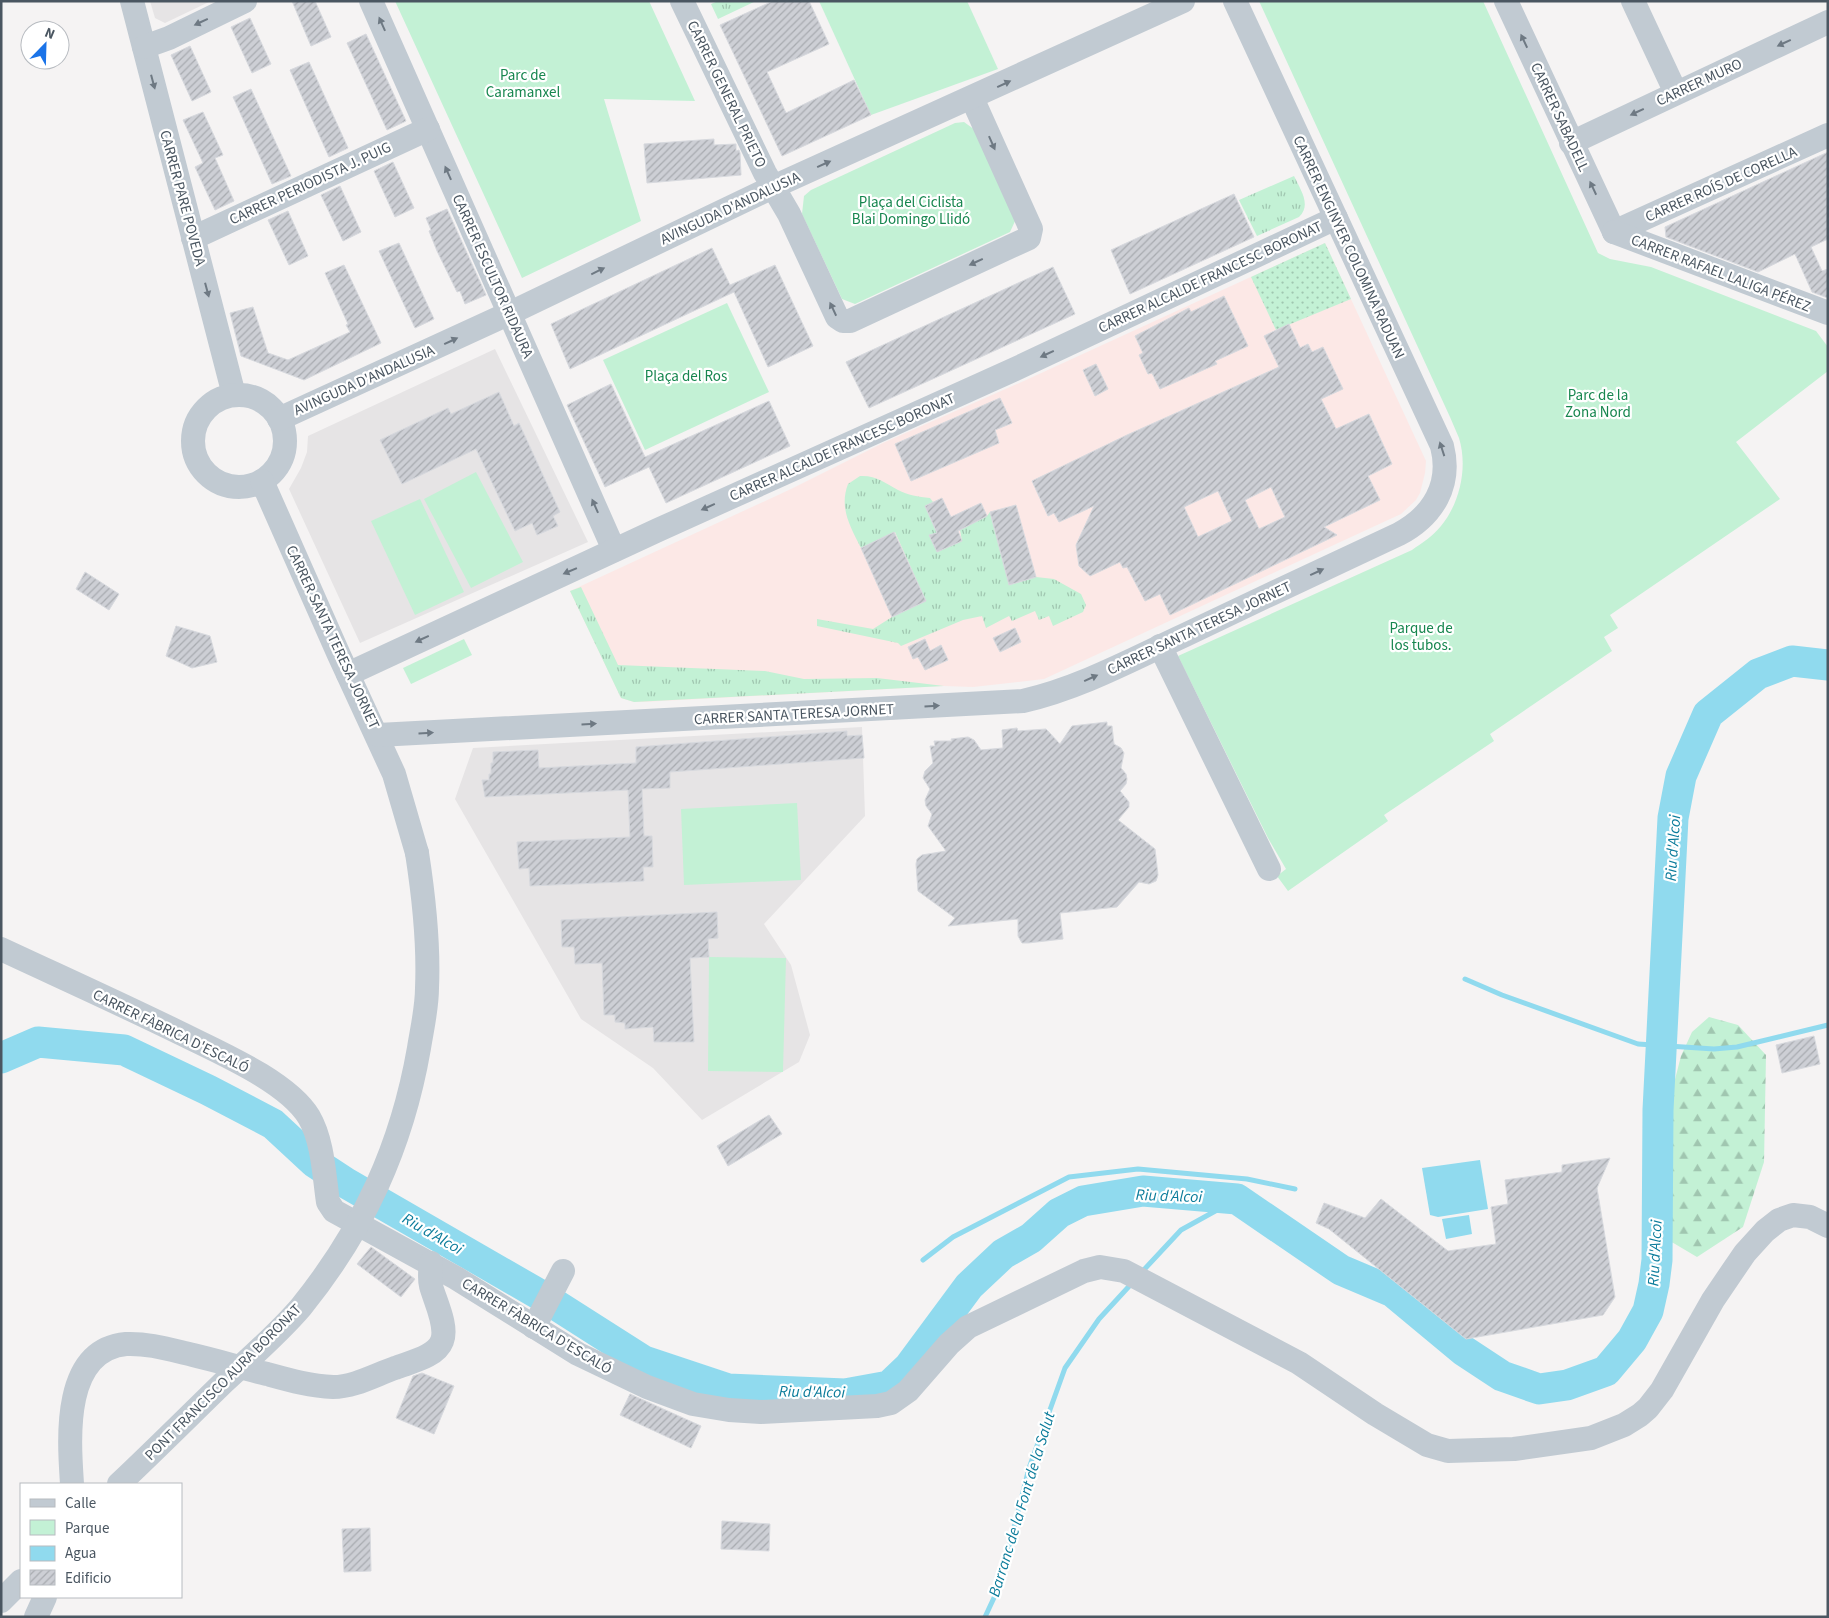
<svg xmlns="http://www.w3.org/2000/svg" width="1829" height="1618" viewBox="0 0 1829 1618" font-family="'Source Sans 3',sans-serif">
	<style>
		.education { fill: #e6e4e5 }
		.medical { fill: #fce8e6 }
		.grass { fill: url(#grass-tufts) }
		.forest { fill: url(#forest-firs) }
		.park { fill: #c3f1d5 }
		.garden { fill: url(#garden-dots) }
		.water { fill: #90daee }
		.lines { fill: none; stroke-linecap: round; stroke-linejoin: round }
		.stream { stroke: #90daee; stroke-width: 5 }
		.river { stroke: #90daee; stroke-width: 31 }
		.building { fill: url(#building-hatch); stroke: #d7d9de; fill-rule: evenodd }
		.minor { stroke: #c1cad2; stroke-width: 24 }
		.minor-bridge { stroke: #c1cad2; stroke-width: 24 }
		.oneway { fill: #6e7983 }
		.labels { text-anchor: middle; stroke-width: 4.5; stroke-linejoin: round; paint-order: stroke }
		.park-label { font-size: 15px; fill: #17864f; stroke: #fff }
		.street-label { font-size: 15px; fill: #4a5661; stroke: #fff }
		.water-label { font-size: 16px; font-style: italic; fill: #0c7c9b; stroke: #fff }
	</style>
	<defs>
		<pattern id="grass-tufts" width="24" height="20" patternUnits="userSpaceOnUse" patternTransform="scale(1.25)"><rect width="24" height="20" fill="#c3f1d5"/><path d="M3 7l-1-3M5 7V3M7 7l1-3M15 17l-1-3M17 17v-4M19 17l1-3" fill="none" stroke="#a0c6b0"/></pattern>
		<pattern id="forest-firs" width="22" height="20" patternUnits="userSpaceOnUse" patternTransform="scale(1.25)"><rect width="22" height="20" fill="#c3f1d5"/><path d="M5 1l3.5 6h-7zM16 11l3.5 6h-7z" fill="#a0c6b0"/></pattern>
		<pattern id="garden-dots" width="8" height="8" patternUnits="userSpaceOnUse" patternTransform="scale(1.25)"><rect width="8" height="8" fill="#c3f1d5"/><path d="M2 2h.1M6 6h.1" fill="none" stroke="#a0c6b0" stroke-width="1.8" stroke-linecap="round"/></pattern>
		<pattern id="building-hatch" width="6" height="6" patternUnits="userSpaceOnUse" patternTransform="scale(1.25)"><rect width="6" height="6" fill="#cdcfd5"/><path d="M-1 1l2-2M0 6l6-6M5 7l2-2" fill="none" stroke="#a8abb0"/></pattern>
	</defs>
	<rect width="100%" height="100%" fill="#f5f3f3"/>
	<g class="education">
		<polygon points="150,1 211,1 165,23 155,18"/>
		<polygon points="495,349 588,542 360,643 289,489 301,468 307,452 308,436"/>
		<polygon points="862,727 865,816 764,924 791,965 810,1035 799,1062 702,1120 653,1068 581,1019 455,799 473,748"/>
	</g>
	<polygon class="medical" points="1325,243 1426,461 1425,473 1420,493 1416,500 1401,514 1044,679 973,687 944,686 643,702 634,702 621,698 570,591 791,489 883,443 1026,380"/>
	<g class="grass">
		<polygon points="718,1 756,1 718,19 711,4"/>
		<path d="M1294,176c6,13 18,29 5,41l-42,19 -18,-36z"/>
		<path d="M860,476c16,-1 25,7 38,14 10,5 20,7 32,8l3,4 -8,4 12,27 -8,2 8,16 25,-10 -2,-11 27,-14 3,-4 19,73 27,-8 18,2 27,15 5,11 -3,7 -30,14 -4,-10 -10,4 -4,-9 -23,10 -3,-5 -23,12 -4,-12 -19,4 -62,26 -3,-3 -81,-17v-7l56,10 19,-12 34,-16 -31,-69 -34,16c-11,-22 -22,-40 -13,-64z"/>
		<polygon points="581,587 618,665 765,671 804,679 877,678 944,686 634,702 621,698 570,591"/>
	</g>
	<polygon class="forest" points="1709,1017 1738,1025 1766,1055 1764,1162 1743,1227 1697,1257 1670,1241 1670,1099 1681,1056 1692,1032"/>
	<g class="park">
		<polygon points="395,1 649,1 695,101 604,99 641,221 522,278"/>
		<polygon points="819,1 967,1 998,69 871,115"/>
		<path d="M1259,1h224l115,252 12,6 41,8 165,64 12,16v24l-92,71 44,57 -170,116 8,13 -14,9 8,14 -122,83 4,7 -110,74 4,6 -100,70 -11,-15 9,-7 -18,-31 -90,-182 234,-106c10,-7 21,-14 29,-24 19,-23 27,-59 18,-88 -3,-7 -6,-14 -9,-21z"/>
		<polygon points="964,122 975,130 1016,219 1010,232 855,304 842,299 802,214 804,196 811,190 955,123"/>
		<polygon points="727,303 769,392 645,450 603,360"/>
		<polygon points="476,472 523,562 471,588 424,499"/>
		<polygon points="420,499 464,592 415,615 371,521"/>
		<polygon points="464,639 472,655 411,684 403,668"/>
		<polygon points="797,803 801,880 684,885 681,809"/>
		<polygon points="709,957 786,958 783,1072 708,1071"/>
	</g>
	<polygon class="garden" points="1325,243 1351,299 1276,330 1251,277"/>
	<g class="water">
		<polygon points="1480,1160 1488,1209 1438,1217 1430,1215 1422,1168"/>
		<polygon points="1469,1215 1472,1234 1446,1239 1442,1219"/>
	</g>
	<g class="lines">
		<g class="stream">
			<polyline points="1465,979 1502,995 1638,1044 1714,1049 1737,1047 1828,1025"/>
			<polyline points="923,1260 953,1237 1069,1177 1138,1169 1247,1179 1295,1189"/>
			<polyline points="1140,1274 1181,1230 1237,1199"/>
			<polyline points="985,1617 999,1587 1029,1468 1065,1368 1099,1319 1133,1282"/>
		</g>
		<polyline class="river" points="1,1058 38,1042 124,1050 208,1090 273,1124 314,1162 346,1183 542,1296 644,1361 728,1389 845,1394 889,1386 909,1367 969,1286 1003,1254 1031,1238 1059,1213 1083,1201 1143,1191 1237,1199 1341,1270 1393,1292 1464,1351 1502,1376 1539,1389 1567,1385 1606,1371 1632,1340 1648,1311 1654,1284 1657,1260 1658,1110 1673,818 1681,776 1708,714 1758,674 1792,661 1828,665"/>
	</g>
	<g class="building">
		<polygon points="292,1 315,1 331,37 311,46"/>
		<polygon points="773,1 809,1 829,44 767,72 786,113 854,80 871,115 782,156 720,25"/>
		<polygon points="250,18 271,64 252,73 231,27"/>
		<polygon points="366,34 406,121 387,130 347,43"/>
		<polygon points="190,46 211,92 192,101 171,55"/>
		<polygon points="309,62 348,148 329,157 290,70"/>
		<polygon points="251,89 291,176 272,184 233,97"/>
		<polygon points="203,112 223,155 215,158 234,201 215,210 195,167 203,163 183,120"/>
		<polygon points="714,139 714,145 736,144 736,151 739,150 740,153 741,175 647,183 644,144"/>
		<polygon points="1828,152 1828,239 1811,247 1822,271 1828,269 1828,298 1812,292 1795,254 1758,272 1666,237 1665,227"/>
		<polygon points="393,162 414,208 395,217 374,171"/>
		<polygon points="340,186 361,232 343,241 321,195"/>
		<polygon points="1234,194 1254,237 1130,294 1111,250"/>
		<polygon points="447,209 486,295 465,304 460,291 457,292 437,251 429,231 431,230 426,218"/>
		<polygon points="288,211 308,256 289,265 268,220"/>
		<polygon points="399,243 434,319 415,328 379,251"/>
		<polygon points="712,248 730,285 775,265 813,346 768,367 734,292 570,369 551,324"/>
		<polygon points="344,265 381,343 304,380 241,356 230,313 253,307 268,353 288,360 350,332 346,325 348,324 325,273"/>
		<polygon points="1053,267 1075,314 869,408 846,362"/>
		<polygon points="1224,296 1248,346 1215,361 1217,364 1160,389 1152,373 1148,374 1139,355 1143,353 1135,336 1189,308 1191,312"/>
		<path d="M1289,324l11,24 8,-4 4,8 11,-5 20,42 -22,10 15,30 33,-15 23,50 -24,12 12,24 -56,27 13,8 -167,80 -10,-21 -15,7 -18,-34 -4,1 -3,-6 -30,14 -11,-10 -3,-21 18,-39 -35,16 -5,-9 -6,3 -16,-35 95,-46 152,-68 -15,-31zM1271,487l14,30 -26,12 -14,-29zM1218,491l14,30 -34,16 -14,-30z"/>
		<polygon points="1096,364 1108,389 1095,396 1083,370"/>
		<polygon points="611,384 645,457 769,401 790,446 666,503 649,467 605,487 567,405"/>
		<polygon points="499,392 514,426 519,423 560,512 553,516 558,526 537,535 532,523 515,531 476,449 402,484 380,440 448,408 451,414"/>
		<polygon points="1000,398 1012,423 995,430 999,443 911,481 895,444"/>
		<polygon points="942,498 951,517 981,503 987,516 958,531 962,541 937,552 929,535 937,533 925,506"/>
		<polygon points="1016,505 1036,577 1009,585 990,512"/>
		<polygon points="894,532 926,601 892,617 861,548"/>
		<polygon points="85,572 119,594 109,610 76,589"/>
		<polygon points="176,626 210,636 217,662 192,668 166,656"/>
		<polygon points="1015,628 1021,642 1000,652 993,638"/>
		<polygon points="925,639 930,651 941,645 948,660 925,670 918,657 913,659 908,647"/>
		<polygon points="1107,722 1107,726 1112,726 1114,744 1121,748 1124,753 1121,768 1126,774 1127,779 1126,784 1120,791 1129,802 1129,807 1118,820 1155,849 1158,875 1156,881 1149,884 1139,882 1117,907 1060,913 1063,939 1028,943 1022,943 1018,936 1018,919 948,926 955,918 918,891 916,864 917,859 922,855 946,851 928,826 932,814 926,806 925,800 930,789 923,778 925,771 933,763 930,746 935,746 934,741 952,741 951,739 968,737 974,740 981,750 1003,748 1002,730 1017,728 1018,731 1046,729 1060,744 1072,726"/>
		<polygon points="847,731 847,736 862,735 864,758 670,772 670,788 642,789 644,836 652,836 653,867 643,867 644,881 530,886 529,868 519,869 517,842 630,837 628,790 485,797 482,780 489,780 489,774 491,774 491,763 493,763 493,752 538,750 539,768 636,763 636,747"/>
		<polygon points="717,912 718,938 708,939 709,957 690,958 694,1042 654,1042 653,1027 625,1029 625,1023 615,1022 615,1015 604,1015 602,963 575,964 574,947 562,947 561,920"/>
		<polygon points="1814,1036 1820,1064 1782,1073 1776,1045"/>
		<polygon points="769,1115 782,1134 728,1166 717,1146"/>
		<polygon points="1610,1158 1597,1188 1615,1297 1603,1315 1466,1339 1329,1229 1316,1223 1324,1203 1365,1218 1381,1199 1448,1251 1496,1244 1491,1207 1508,1204 1505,1180 1562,1172 1562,1165"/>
		<polygon points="371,1247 415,1279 401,1297 357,1264"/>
		<polygon points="422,1373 454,1386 434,1434 396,1418 413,1376"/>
		<polygon points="630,1394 701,1426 691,1448 620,1415"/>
		<polygon points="722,1521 770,1524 769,1551 721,1549"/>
		<polygon points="370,1528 371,1571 344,1572 342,1529"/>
	</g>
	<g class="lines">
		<g class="minor">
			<polyline points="132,1 234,395"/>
			<polyline points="371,1 614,550"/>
			<polyline points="682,1 765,173 789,214 837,317 843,321 850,321 1029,238 1031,229 972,98"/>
			<polyline points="1506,1 1614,232"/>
			<polyline points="1633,1 1676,93"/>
			<polyline points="144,47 169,38 245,1"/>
			<polyline points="1571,143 1828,22"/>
			<polyline points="1614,232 1828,135"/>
			<polyline points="1614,232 1828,313"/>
			<polyline points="193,238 428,129"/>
			<circle cx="239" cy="441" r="46"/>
			<polyline points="279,419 510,313 773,187 1183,1"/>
			<polyline points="262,481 339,655 394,774 417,853"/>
			<polyline points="1160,646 1269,869"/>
			<polyline points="348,674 658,530 1013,370 1336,218"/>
			<path d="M378,735l645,-34c57,-13 110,-42 162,-66 71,-34 143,-68 214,-101 34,-18 53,-49 43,-88l-207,-445"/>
			<path d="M1,949c60,28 120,55 179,84 38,19 107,48 129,84 14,24 15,58 19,85l6,9 122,67 122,76 69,33 46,17 36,6 32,2 116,-6 14,-3 17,-12 41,-47 19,-17 116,-56 16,-4 24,4 175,92 76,51 52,31 21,6 66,-2 77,-11 33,-13 16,-10 8,-7 14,-18 51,-90 19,-28 13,-19 20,-22 14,-11 14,-5 17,2 18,9"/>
			<polyline points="534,1327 563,1271"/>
			<path d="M72,1484c-3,-45 -10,-134 54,-140 23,-1 45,6 67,11 25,6 49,13 74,19 22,6 43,12 66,13 21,0 42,-12 62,-19 15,-6 41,-11 47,-27 6,-15 -7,-40 -11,-55 -2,-8 -1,-15 0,-23"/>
			<polyline points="1,1601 21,1581"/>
			<polyline points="36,1617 45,1597"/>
		</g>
		<path class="minor-bridge" d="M119,1484c36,-34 71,-69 106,-103 26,-24 53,-47 76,-74 63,-78 101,-161 118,-259 3,-19 8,-40 8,-60 2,-45 -3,-90 -10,-135"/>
	</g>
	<defs><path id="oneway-solid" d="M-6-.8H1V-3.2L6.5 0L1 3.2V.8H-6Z" transform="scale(1.25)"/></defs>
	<g class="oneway">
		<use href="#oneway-solid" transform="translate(201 22) rotate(155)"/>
		<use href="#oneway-solid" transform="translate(382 24) rotate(-114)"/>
		<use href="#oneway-solid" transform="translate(1524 41) rotate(-115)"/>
		<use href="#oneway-solid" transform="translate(1784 43) rotate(155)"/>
		<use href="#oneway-solid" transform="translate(153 82) rotate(75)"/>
		<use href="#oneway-solid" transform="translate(1004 84) rotate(-25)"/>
		<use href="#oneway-solid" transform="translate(1637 112) rotate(155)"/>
		<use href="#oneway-solid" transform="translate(992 143) rotate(66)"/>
		<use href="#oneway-solid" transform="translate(824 164) rotate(-24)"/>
		<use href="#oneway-solid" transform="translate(448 173) rotate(-114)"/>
		<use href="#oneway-solid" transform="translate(1593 188) rotate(-115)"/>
		<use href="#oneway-solid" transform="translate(976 262) rotate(155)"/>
		<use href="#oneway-solid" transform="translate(598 271) rotate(-26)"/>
		<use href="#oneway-solid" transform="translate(207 290) rotate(75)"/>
		<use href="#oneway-solid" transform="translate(833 309) rotate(-115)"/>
		<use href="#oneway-solid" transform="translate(451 341) rotate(-25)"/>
		<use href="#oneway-solid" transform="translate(1047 354) rotate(155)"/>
		<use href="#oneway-solid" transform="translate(1442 449) rotate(-108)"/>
		<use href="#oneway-solid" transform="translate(595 506) rotate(-114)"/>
		<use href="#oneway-solid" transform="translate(708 507) rotate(156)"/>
		<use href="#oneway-solid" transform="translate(570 571) rotate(157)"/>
		<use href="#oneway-solid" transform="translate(1317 572) rotate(-25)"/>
		<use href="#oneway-solid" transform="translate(422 639) rotate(155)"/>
		<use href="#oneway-solid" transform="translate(1091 678) rotate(-24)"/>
		<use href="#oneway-solid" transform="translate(932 706) rotate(-3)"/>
		<use href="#oneway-solid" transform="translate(589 724) rotate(-3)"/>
		<use href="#oneway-solid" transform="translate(426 733) rotate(-3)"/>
	</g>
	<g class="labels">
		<g class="park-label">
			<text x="523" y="80">Parc de<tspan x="523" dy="17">Caramanxel</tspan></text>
			<text x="911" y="207">Plaça del Ciclista<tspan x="911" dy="17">Blai Domingo Llidó</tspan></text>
			<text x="686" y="381">Plaça del Ros</text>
			<text x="1598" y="400">Parc de la<tspan x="1598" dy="17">Zona Nord</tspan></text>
			<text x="1421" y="633">Parque de<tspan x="1421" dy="17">los tubos.</tspan></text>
		</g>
		<g class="street-label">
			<text transform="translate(1699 82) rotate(-25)" y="5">CARRER MURO</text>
			<text transform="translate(727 94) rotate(64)" y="5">CARRER GENERAL PRIETO</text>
			<text transform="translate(1560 117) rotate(65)" y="5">CARRER SABADELL</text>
			<text transform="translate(310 183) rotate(-25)" y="5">CARRER PERIODISTA J. PUIG</text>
			<text transform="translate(1721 184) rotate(-24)" y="5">CARRER ROÍS DE CORELLA</text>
			<text transform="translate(183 198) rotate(75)" y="5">CARRER PARE POVEDA</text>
			<text transform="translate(730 208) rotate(-25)" y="5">AVINGUDA D'ANDALUSIA</text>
			<text transform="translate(1349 247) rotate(65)" y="5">CARRER ENGINYER COLOMINA RADUAN</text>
			<text transform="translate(1721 273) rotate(21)" y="5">CARRER RAFAEL LALIGA PÉREZ</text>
			<text transform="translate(493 276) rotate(66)" y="5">CARRER ESCULTOR RIDAURA</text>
			<text transform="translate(1210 277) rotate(-25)" y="5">CARRER ALCALDE FRANCESC BORONAT</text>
			<text transform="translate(364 380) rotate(-24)" y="5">AVINGUDA D'ANDALUSIA</text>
			<text transform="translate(842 447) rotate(-24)" y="5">CARRER ALCALDE FRANCESC BORONAT</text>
			<text transform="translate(1199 628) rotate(-25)" y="5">CARRER SANTA TERESA JORNET</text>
			<text transform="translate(333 637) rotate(65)" y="5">CARRER SANTA TERESA JORNET</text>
			<text transform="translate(794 714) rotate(-3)" y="5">CARRER SANTA TERESA JORNET</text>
			<text transform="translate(171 1031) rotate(26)" y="5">CARRER FÀBRICA D'ESCALÓ</text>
			<text transform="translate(537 1326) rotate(31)" y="5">CARRER FÀBRICA D'ESCALÓ</text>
			<text transform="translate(223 1382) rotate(-45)" y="5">PONT FRANCISCO AURA BORONAT</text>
		</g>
		<g class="water-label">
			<text transform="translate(1672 848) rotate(-86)" y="6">Riu d'Alcoi</text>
			<text transform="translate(1169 1195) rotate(2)" y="6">Riu d'Alcoi</text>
			<text transform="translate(433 1233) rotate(30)" y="6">Riu d'Alcoi</text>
			<text transform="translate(1654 1253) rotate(-87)" y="6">Riu d'Alcoi</text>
			<text transform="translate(812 1391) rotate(1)" y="6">Riu d'Alcoi</text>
			<text transform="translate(1021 1504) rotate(-73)" y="6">Barranc de la Font de la Salut</text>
		</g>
	</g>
	<rect width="1829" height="1618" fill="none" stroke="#4a5661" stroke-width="5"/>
	<rect x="20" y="1483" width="162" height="115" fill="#ffffff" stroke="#b7bbc0"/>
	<rect x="30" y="1499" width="25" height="8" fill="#c1cad2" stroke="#b7bbc0"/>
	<text x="65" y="1508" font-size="15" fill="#4a5661">Calle</text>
	<rect x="30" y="1520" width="25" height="15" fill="#c3f1d5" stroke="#b7bbc0"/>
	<text x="65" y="1533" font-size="15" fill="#4a5661">Parque</text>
	<rect x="30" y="1546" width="25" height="15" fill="#90daee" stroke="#b7bbc0"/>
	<text x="65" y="1558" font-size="15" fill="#4a5661">Agua</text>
	<rect x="30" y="1570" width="25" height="15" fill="url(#building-hatch)" stroke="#b7bbc0"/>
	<text x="65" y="1583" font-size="15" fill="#4a5661">Edificio</text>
	<g transform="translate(45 45) rotate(23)"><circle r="24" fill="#ffffff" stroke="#b7bbc0"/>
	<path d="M0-4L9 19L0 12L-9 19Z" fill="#1a73e8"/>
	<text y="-8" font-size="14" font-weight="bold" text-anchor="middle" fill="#4a5661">N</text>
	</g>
</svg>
